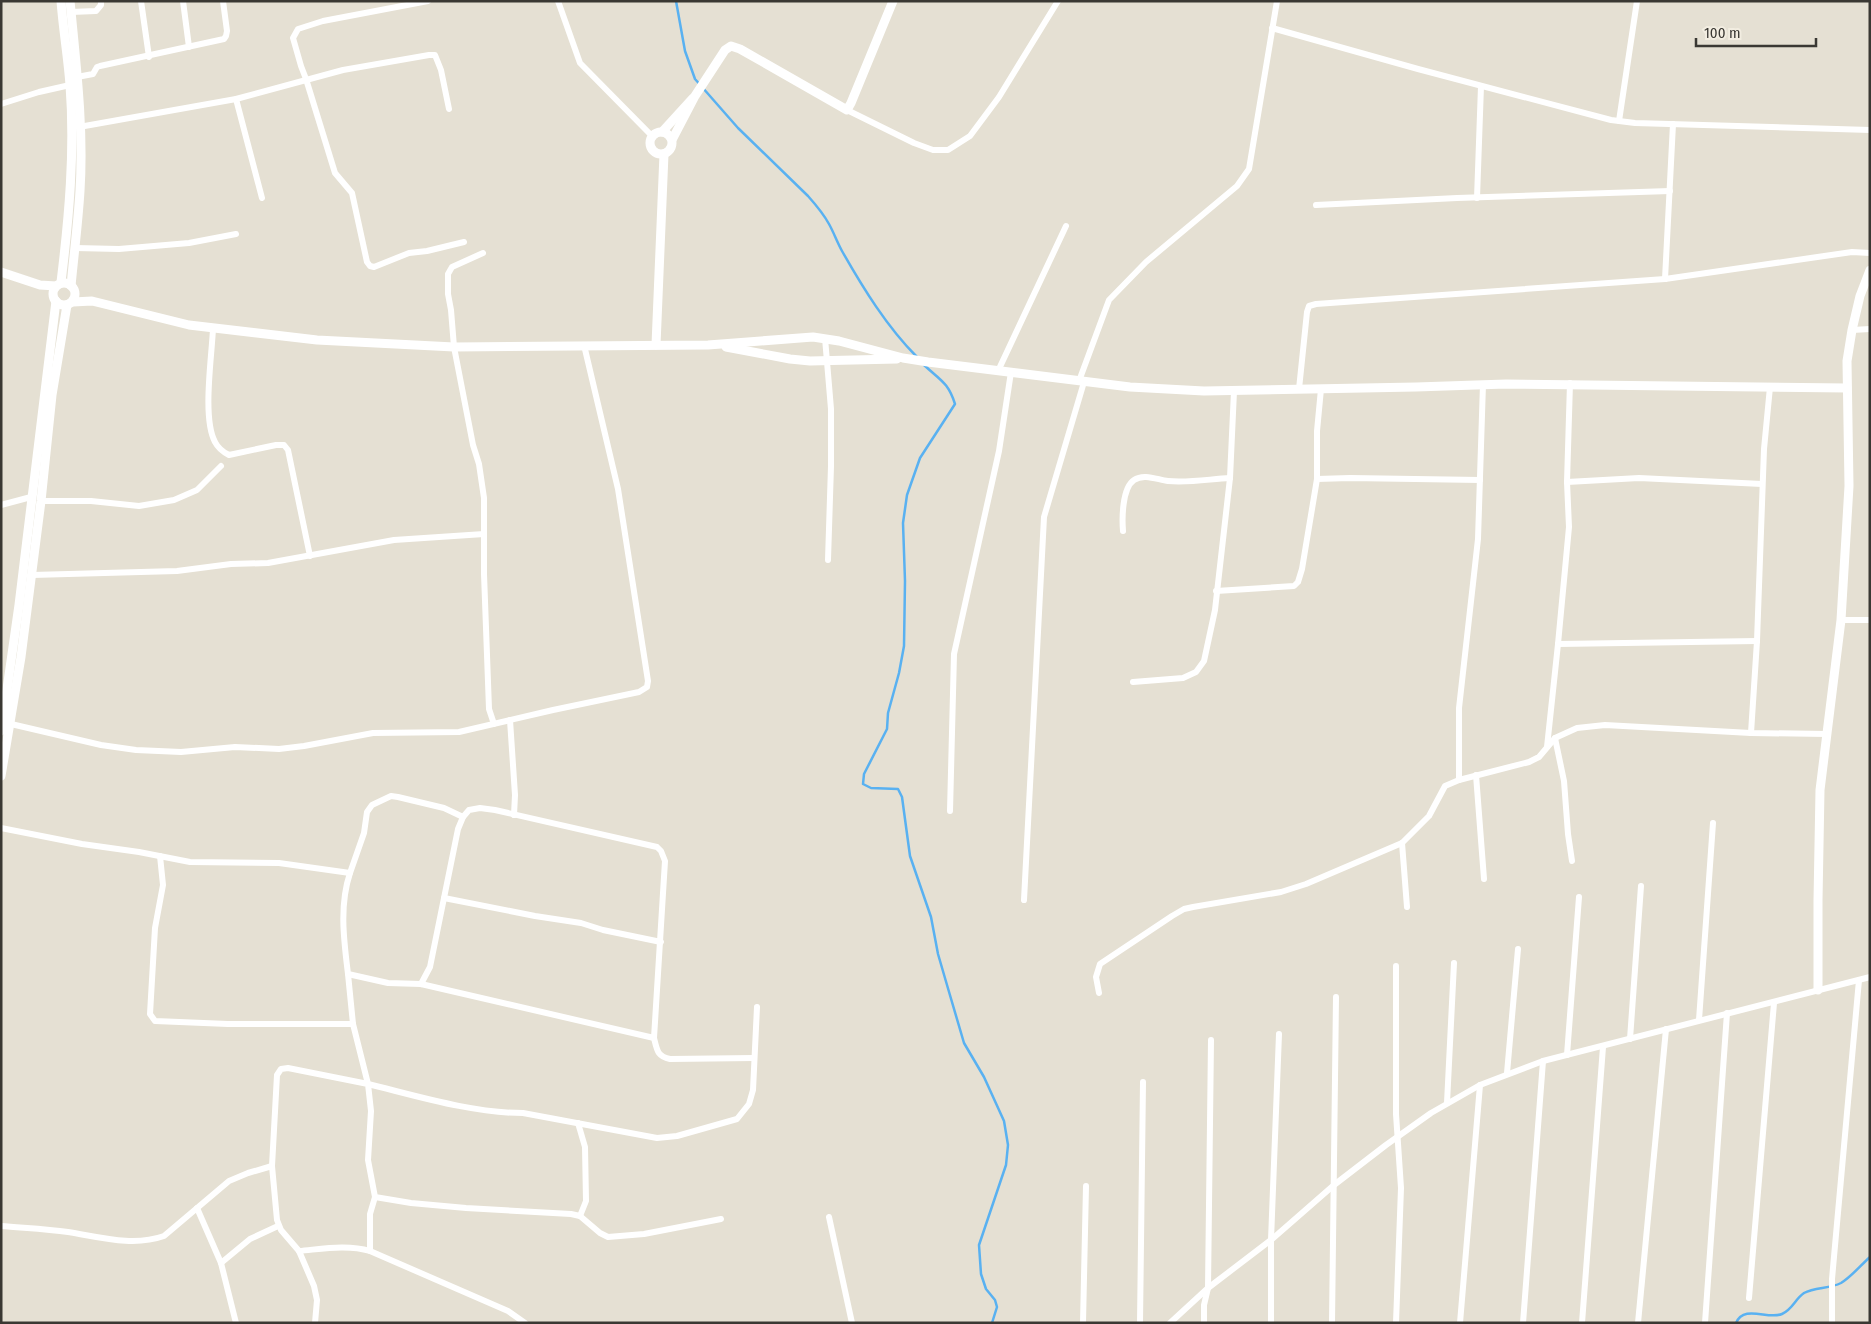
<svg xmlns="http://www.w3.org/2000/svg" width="1871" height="1324" viewBox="0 0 1871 1324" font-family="'Fira Sans Condensed',sans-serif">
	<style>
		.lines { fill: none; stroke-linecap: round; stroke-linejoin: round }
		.stream { stroke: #59b1f1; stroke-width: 2.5 }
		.street { stroke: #fff; stroke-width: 6 }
		.secondary { stroke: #fff; stroke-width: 9 }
	</style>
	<rect width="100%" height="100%" fill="#e5e0d3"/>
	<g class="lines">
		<g class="stream">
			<path d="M676,1l9,50 10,28 43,49 70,68c8,9 15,17 21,28 5,9 8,18 13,27 21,37 45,76 75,106"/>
			<path d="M924,365c16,15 24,17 31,39l-35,54 -13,37 -4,28 2,58 -1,65 -5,27 -11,40 -1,16 -23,45 -1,10 8,4 27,1 4,8 8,59 21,61 7,37 9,31 17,58 20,34 20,44 4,24 -2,20 -27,80 2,29 5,15 9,11 2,7 -5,16"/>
			<path d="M1736,1323c8,-19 32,-3 46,-9 11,-5 13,-15 22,-21 11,-6 25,-4 37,-10 10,-6 20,-18 29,-26"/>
		</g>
		<g class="street">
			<polyline points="141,1 149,57"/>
			<polyline points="183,1 189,47"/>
			<polyline points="428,1 323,21 298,29 293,38 301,66 306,79 335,173 352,193 367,262 370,266 374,267 409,253 427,251 464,242"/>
			<polyline points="558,1 580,63 652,136"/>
			<polyline points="71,12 96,11 101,5 101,1"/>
			<polyline points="1272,28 1418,69 1611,120 1635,123 1870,130"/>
			<polyline points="77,77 93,74 97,67 100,66 224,39 226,36 227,31 223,1"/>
			<polyline points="236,99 262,198"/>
			<polyline points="1,104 39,92 70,85"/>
			<polyline points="847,110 914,143 933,150 948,150 970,136 999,97 1058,1"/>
			<polyline points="1619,121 1637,1"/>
			<polyline points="79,127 236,99 343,70 429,55 435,55 441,70 449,109"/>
			<polyline points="1477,198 1481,86"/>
			<polyline points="1316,205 1457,198 1670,191"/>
			<polyline points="75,248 119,249 189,243 236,234"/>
			<polyline points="483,253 452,267 448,274 448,294 451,310 454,347 473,445 479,464 484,498 484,574 489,709 494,724"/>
			<polyline points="1665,279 1673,124"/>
			<path d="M213,328c-1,28 -11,90 2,114 3,6 8,10 14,13l47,-10h8l4,5 22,106"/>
			<polyline points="1852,330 1870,329"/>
			<polyline points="825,338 831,409 831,466 828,560"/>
			<polyline points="998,371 1066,226"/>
			<polyline points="1079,381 1109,300 1146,262 1237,186 1249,169 1277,1"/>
			<polyline points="1299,389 1307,312 1309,306 1316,304 1665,279 1852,252 1870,253"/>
			<polyline points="1321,389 1317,431 1317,479 1350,478 1480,480"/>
			<polyline points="1567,482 1639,478 1762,484"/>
			<polyline points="41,501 91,501 139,506 174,500 197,490 221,466"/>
			<polyline points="1,505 31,497"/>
			<path d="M1123,531c-1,-12 -1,-43 11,-51 10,-7 24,0 34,1 21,2 42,-2 62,-3"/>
			<polyline points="32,575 177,571 231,564 268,563 394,540 484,534"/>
			<polyline points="1216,591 1294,586 1298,582 1302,569 1317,479"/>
			<polyline points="1841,620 1870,620"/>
			<polyline points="1558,644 1757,641"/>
			<polyline points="1133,682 1183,678 1196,672 1204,661 1215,610 1230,478 1234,391"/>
			<polyline points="510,720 515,795 514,815"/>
			<polyline points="11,724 101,745 136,750 181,752 235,747 279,749 304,746 373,733 459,732 553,710 639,692 647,687 648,681 618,489 584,345"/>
			<polyline points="1751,733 1757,641 1764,449 1770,387"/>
			<polyline points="1555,738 1564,781 1568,834 1572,861"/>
			<polyline points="1547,747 1558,644 1569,527 1567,482 1570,383"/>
			<polyline points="1476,775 1484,879"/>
			<polyline points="1459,780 1459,708 1478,539 1483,384"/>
			<polyline points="950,811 954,654 999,451 1011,372"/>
			<polyline points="1,828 82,844 139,852 190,862 279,863 350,873 364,833 367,812 372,805 391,796 398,797 444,808 463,817"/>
			<polyline points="1402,843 1407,907"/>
			<polyline points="160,856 163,885 155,928 150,1014 155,1021 228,1024 353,1024"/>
			<path d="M350,873c-11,33 -6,68 -2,101l40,9 33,1 233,54"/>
			<polyline points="444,898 535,916 581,923 603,930 661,942"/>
			<polyline points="1024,900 1044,517 1084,382"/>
			<polyline points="1396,966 1396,1114 1401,1188 1396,1323"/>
			<path d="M348,974l5,50 15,60c49,12 104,29 155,29l134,25 20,-2 60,-17 12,-15 4,-14 4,-83"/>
			<path d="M421,984l9,-17 28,-138 5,-12 6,-7 11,-2 15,2 162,37 4,4 4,10 -11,177c3,12 3,18 16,21l84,-1"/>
			<polyline points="1099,993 1096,977 1100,964 1172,916 1184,909 1193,907 1281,892 1306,884 1402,843 1429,816 1445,786 1459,780 1529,762 1539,757 1555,738 1577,728 1605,725 1751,733 1827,734"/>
			<polyline points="1699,1020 1713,823"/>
			<polyline points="1630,1039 1641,886"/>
			<polyline points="1567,1055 1579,897"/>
			<polyline points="1507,1073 1518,949"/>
			<polyline points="1447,1103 1454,963"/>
			<polyline points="578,1123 585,1147 586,1201 580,1216"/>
			<polyline points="197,1208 221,1263 236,1323"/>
			<polyline points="829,1217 852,1323"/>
			<path d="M1,1226c22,2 45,3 67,6 32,5 65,15 96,4l65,-55 19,-8 24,-7"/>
			<path d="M299,1251c23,-2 48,-7 71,0l138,60 17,12"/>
			<polyline points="370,1251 370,1214 375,1197"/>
			<polyline points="221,1263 250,1239 278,1226"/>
			<polyline points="1749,1298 1774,1003"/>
			<polyline points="315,1323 317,1300 314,1286 299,1251 281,1230 277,1220 272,1166 277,1075 281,1069 288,1068 368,1084 371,1111 368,1160 375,1197 411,1203 466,1208 571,1214 580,1216 600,1233 608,1237 644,1234 721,1219"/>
			<polyline points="1083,1323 1086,1186"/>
			<polyline points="1140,1323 1143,1082"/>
			<polyline points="1170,1323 1208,1288 1271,1240 1334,1185 1386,1145 1431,1113 1480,1085 1543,1061 1870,977"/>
			<polyline points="1204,1323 1204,1305 1208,1288 1211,1040"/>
			<polyline points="1271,1323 1271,1240 1279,1034"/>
			<polyline points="1332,1323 1336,997"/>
			<polyline points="1460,1323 1480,1085"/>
			<polyline points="1523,1323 1543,1061"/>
			<polyline points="1582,1323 1603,1047"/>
			<polyline points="1638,1323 1666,1029"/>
			<polyline points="1705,1323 1727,1013"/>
			<polyline points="1832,1323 1832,1279 1859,980"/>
		</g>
		<g class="secondary">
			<path d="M70,1c6,63 14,127 10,190 -2,32 -6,63 -9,95"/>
			<circle cx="661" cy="143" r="11"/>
			<polyline points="662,132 693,98"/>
			<polyline points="672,140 695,96 725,50 731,46 740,49 847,110 851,103 893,1"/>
			<polyline points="1,272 40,285 56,286"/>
			<path d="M61,282c8,-65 14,-131 9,-197 -2,-28 -7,-56 -9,-84"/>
			<circle cx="64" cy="294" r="11"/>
			<polyline points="73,302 92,301 189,325 317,340 454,347 708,345 813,337 839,341 903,358 928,362 1130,387 1204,391 1416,387 1506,384 1847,388"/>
			<polyline points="656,345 664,154"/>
			<polyline points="726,347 790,359 810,361 897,359"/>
			<polyline points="1,731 19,605 56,301"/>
			<polyline points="1,776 21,657 41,501 52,395 67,305"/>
			<polyline points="1818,990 1818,900 1820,790 1841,620 1849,486 1847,361 1852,330 1860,296 1870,270"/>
		</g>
	</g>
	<rect width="1871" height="1324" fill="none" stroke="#3a3833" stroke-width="5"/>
	<path d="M1696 38v8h120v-8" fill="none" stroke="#3a3833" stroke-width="2.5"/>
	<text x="1704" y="38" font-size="15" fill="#3a3833" stroke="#f2ede1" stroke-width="4" paint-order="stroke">100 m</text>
</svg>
